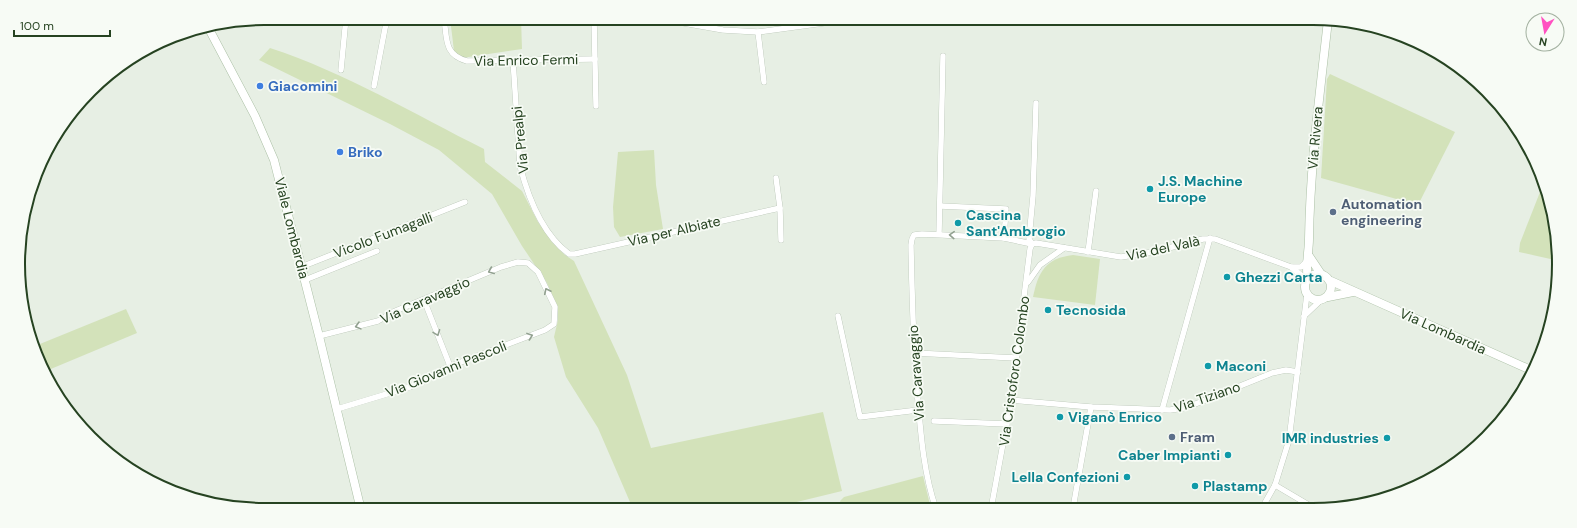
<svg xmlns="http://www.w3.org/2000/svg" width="1577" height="528" viewBox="0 0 1577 528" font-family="'DM Sans',sans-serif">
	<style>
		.green { fill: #d3e2ba }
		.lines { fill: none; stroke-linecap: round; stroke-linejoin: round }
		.street-casing { stroke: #adbbaa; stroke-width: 6 }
		.secondary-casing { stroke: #aabfa4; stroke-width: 9 }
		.street { stroke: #fff; stroke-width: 5.5 }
		.secondary { stroke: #fff; stroke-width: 8 }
		.oneway { stroke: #92a190 }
		.shop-dot { fill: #3f7fe0; stroke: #f7fbf5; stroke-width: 1.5 }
		.culture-dot { fill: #0f9aa8; stroke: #f7fbf5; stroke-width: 1.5 }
		.service-dot { fill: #5c6f8a; stroke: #f7fbf5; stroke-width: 1.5 }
		.labels { text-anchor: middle; stroke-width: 3.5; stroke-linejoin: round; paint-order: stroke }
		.street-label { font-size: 14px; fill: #264321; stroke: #f7fbf5 }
		.shop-label { font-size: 14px; font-weight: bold; fill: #366cbe; stroke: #f7fbf5; text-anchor: start }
		.culture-label { font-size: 14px; font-weight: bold; fill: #0d838f; stroke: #f7fbf5; text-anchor: start }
		.service-label { font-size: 14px; font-weight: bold; fill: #4e5e75; stroke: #f7fbf5; text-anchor: start }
		.rim { fill: none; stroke: #264321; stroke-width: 2 }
	</style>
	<rect width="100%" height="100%" fill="#e7efe4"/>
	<g class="green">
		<polygon points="450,18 521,18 522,49 462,58 454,51"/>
		<path d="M270,48c76,25 144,66 214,101l1,13 37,29 16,31 14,20 13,13 9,6 53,114 24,73 172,-36 19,79 -74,18h-135l-35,-81 -32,-51 -12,-40 4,-17v-12l-11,-25 -25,-37 -30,-52 -53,-44 -49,-26 -131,-64z"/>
		<polygon points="1330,74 1455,132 1418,205 1321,178 1327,79"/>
		<polygon points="654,150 656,185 663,229 620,237 614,227 613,207 618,152"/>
		<polygon points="1542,187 1557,232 1555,260 1519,252 1520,243"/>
		<path d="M1073,255l27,4 -5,46 -62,-8c5,-25 13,-39 40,-42z"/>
		<polygon points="126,309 137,333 46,371 35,346"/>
		<polygon points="923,476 931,509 843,509 840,501 844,497"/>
	</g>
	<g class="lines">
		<g class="street-casing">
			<g id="street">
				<path d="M444,18c3,21 0,37 23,43l128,-2"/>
				<polyline points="594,18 596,106"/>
				<polyline points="655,18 723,30 758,32 846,20"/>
				<polyline points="758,32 764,82"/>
				<path d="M513,60l7,106c8,31 22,68 49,88h6l205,-46"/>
				<polyline points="341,70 346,18"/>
				<polyline points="374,86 387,18"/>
				<polyline points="776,178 780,208 781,240"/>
				<polyline points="940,206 1006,209 1004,238"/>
				<polyline points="939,234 943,56"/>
				<polyline points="1032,244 1029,239 1033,196 1036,103"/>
				<polyline points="1088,252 1096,191"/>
				<polyline points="301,267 465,202"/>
				<polyline points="1292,267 1301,267 1308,260"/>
				<polyline points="305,280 377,251"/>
				<polyline points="1028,282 1040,265 1064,248"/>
				<polyline points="424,300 450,366"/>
				<polyline points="838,316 860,417 918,410"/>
				<polyline points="1304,316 1320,301"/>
				<polyline points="319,336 378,321 393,312 501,267 518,262 528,263 538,272 555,307 554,324 545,330 448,367 410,387 337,409"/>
				<polyline points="914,353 1016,358"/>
				<polyline points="1011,400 1091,407 1170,410 1184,408 1198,403 1272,373 1286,370 1298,372"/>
				<polyline points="1162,410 1210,238"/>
				<polyline points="934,421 1007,424"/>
				<polyline points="1275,485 1314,508"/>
				<polyline points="1073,508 1091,407"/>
				<polyline points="1262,508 1275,485 1289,440 1307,294"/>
				<path d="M936,509c-12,-35 -15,-72 -18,-108 -5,-52 -6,-104 -7,-156l1,-6 2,-4 8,-1 82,4 28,6 4,-1 85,14 32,-5 50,-13h12l76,28 16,13"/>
				<polyline points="991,509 1011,400 1030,249 1032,244"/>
			</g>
		</g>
		<g class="secondary-casing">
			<g id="secondary">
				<polyline points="209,29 255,116 274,160 319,336 361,510"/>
				<polyline points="1309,256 1321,274"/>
				<circle cx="1318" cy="287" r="13"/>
				<path d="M1308,278c-3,-10 1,-27 1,-39 1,-73 11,-146 19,-219"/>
				<polyline points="1331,281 1533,371"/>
				<polyline points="1328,297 1353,292"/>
			</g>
		</g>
		<use href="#street" class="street"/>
		<use href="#secondary" class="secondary"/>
	</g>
	<defs><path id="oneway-chevron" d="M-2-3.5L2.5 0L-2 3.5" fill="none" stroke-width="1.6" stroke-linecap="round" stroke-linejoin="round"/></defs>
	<g class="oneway">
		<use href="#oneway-chevron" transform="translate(952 235) rotate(-177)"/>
		<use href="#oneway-chevron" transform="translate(491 271) rotate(157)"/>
		<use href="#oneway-chevron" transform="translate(547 291) rotate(-116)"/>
		<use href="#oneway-chevron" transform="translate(358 326) rotate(165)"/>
		<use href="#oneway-chevron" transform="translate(437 333) rotate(69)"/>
		<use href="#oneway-chevron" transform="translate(530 336) rotate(-20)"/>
	</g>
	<g class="shop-dot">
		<circle cx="260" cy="86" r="4"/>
		<circle cx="340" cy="152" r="4"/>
	</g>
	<g class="culture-dot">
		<circle cx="1150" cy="189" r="4"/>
		<circle cx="958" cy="223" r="4"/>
		<circle cx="1227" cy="277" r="4"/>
		<circle cx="1048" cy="310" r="4"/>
		<circle cx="1208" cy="366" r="4"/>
		<circle cx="1060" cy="417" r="4"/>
		<circle cx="1387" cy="438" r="4"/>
		<circle cx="1228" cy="455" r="4"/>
		<circle cx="1127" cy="477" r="4"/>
		<circle cx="1195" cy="486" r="4"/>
	</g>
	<g class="service-dot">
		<circle cx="1333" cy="212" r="4"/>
		<circle cx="1172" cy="437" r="4"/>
	</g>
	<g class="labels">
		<g class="street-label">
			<text transform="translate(526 60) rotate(-1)" y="5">Via Enrico Fermi</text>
			<text transform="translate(1315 138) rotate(-85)" y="5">Via Rivera</text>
			<text transform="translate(520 140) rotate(-96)" y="5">Via Prealpi</text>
			<text transform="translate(292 228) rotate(76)" y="5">Viale Lombardia</text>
			<text transform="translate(674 231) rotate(-13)" y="5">Via per Albiate</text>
			<text transform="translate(383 235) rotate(-21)" y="5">Vicolo Fumagalli</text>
			<text transform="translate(1163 248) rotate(-12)" y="5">Via del Valà</text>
			<text transform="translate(425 300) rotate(-24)" y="5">Via Caravaggio</text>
			<text transform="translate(1443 331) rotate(24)" y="5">Via Lombardia</text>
			<text transform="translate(446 369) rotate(-22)" y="5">Via Giovanni Pascoli</text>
			<text transform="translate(1014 371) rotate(-82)" y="5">Via Cristoforo Colombo</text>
			<text transform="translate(916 373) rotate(-94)" y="5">Via Caravaggio</text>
			<text transform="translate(1207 397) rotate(-19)" y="5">Via Tiziano</text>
		</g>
		<g class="shop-label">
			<text x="268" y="91">Giacomini</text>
			<text x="348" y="157">Briko</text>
		</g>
		<g class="culture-label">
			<text x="1158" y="186">J.S. Machine<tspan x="1158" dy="16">Europe</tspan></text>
			<text x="966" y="220">Cascina<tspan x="966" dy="16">Sant'Ambrogio</tspan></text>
			<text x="1235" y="282">Ghezzi Carta</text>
			<text x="1056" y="315">Tecnosida</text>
			<text x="1216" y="371">Maconi</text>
			<text x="1068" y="422">Viganò Enrico</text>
			<text x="1379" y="443" text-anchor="end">IMR industries</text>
			<text x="1220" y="460" text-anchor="end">Caber Impianti</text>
			<text x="1119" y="482" text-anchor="end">Lella Confezioni</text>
			<text x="1203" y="491">Plastamp</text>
		</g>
		<g class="service-label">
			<text x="1341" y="209">Automation<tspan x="1341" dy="16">engineering</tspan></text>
			<text x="1180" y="442">Fram</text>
		</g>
	</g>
	<path d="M0 0H1577V528H0ZM264 25H1313A239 239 0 0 1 1552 264V264A239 239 0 0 1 1313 503H264A239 239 0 0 1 25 264V264A239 239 0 0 1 264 25Z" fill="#f7fbf5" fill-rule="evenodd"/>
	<path class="rim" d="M264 25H1313A239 239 0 0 1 1552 264V264A239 239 0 0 1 1313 503H264A239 239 0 0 1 25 264V264A239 239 0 0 1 264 25Z"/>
	<g transform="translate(1545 32) rotate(191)"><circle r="19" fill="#f7fbf5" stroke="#a3b1a0"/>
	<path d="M0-3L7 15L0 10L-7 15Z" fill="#ff51c1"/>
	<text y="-6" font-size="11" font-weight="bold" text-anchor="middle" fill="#264321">N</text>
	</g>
	<path d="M14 30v6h96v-6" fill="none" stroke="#264321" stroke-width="2"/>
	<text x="20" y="30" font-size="12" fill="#264321" stroke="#f7fbf5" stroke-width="3" paint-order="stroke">100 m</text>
</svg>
